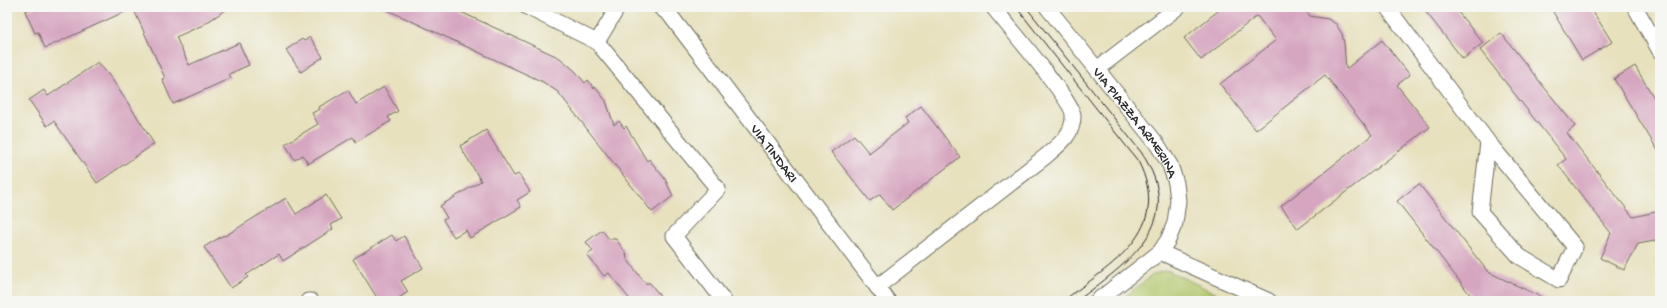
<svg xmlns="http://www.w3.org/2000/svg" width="1667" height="308" viewBox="0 0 1667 308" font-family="'Gochi Hand',sans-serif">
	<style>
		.green { fill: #b1c66a; stroke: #6e784a }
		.building { fill: #d6a5c0 }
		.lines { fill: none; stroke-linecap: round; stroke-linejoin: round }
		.street-casing { stroke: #6d6b5e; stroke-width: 17 }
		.street { stroke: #fff; stroke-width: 15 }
		.tram { stroke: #2b2b2b; stroke-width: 1 }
		.labels { text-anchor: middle; stroke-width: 3; stroke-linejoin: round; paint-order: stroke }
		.street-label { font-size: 14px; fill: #2b2b2b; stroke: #f6f6f2 }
	</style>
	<rect width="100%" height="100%" fill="#f6f6f2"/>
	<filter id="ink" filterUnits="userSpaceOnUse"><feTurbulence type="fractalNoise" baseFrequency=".025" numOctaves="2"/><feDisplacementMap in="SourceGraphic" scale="8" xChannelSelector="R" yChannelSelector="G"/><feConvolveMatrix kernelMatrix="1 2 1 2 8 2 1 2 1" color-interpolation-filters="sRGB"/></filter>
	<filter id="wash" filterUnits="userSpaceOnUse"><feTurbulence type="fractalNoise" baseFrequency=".012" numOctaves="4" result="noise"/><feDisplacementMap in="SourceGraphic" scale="16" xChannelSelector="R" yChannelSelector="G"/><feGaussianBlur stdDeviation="0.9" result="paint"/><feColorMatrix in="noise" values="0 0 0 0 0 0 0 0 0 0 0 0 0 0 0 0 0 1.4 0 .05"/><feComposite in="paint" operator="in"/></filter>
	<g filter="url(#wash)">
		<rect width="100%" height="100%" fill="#e7e1be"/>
		<polygon class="green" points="1167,270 1232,301 1119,301 1154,274"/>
		<g id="blocks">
			<g class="building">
				<polygon points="35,7 230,7 203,25 176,37 189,65 239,43 249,65 229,74 231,78 173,104 162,79 165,78 133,8 45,48 38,32 35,33 25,11"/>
				<polygon points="381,7 450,7 560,58 575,71 585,83 588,80 594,89 595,87 606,101 614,125 619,121 624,128 626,126 647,161 649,159 665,179 673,196 652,212 558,92 543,82"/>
				<polygon points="1223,7 1303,7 1310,16 1328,19 1336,24 1342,34 1344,43 1346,69 1382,40 1410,75 1397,85 1430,127 1298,229 1281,206 1372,135 1325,75 1256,130 1220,84 1276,40 1257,16 1201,60 1184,38"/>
				<polygon points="1422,7 1454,7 1483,43 1463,59"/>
				<polygon points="1550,7 1590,7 1612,42 1582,60"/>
				<polygon points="1501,33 1575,126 1567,133 1633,217 1660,211 1660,240 1638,244 1624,270 1600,258 1611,233 1558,165 1566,159 1480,50"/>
				<polygon points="310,37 323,57 301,72 286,50 302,39 304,41"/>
				<polygon points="98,62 111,78 138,118 154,144 97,183 54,121 47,126 29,100 44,90 48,96"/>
				<polygon points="1635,66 1660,108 1660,154 1614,79"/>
				<polygon points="384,87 398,111 388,117 391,121 356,142 353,137 308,164 303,155 295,160 285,144 318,124 312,113 320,109 319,107 348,90 356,104"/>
				<polygon points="921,106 960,157 892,210 880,194 870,201 831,152 854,135 869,153 908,123 905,118"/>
				<polygon points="486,130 514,176 519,174 530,192 517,200 521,207 470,238 466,230 454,237 443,220 447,218 440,206 481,181 460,146"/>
				<polygon points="1419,184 1488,272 1550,301 1485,301 1479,298 1475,301 1397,201"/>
				<polygon points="326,195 341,219 331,225 333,229 283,261 279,254 246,275 248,277 231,288 204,247 224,235 225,236 286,198 296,214"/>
				<polygon points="602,230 609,239 616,239 626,253 627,259 645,283 650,283 664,301 631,301 609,273 604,276 587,255 593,251 586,242"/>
				<polygon points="392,235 396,241 404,236 423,268 401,281 408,292 394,301 379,301 353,259"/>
			</g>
		</g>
	</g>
	<g filter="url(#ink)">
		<use href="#blocks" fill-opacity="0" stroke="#6d6b5e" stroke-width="1"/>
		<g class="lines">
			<g class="street-casing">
				<g id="street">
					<polyline points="527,7 597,42 718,189 674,236 724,301"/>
					<path id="s1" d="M660,7l10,8 218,286"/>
					<path id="s2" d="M1047,7l110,137 13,21 6,18 2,18 -3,22 -7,17 -8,12 -63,49"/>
					<polyline points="1387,7 1488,142 1575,247 1559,280 1519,256 1480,212 1488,142"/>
					<polyline points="1635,7 1660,51"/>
					<polyline points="597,42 618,7"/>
					<polyline points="1097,69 1178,7"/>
					<polyline points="1160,252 1269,301"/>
					<path d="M877,287l169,-131c13,-11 28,-22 27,-41 0,-13 -68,-93 -80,-108"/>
					<polyline points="308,301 311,301"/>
				</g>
			</g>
			<use href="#street" class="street"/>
			<g class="tram">
				<path d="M1016,7l122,154c36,70 -27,103 -75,140"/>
				<path d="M1026,7l115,145c48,71 -13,110 -64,149"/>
			</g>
		</g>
	</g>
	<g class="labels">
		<g class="street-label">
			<text dy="5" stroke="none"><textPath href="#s2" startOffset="146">VIA PIAZZA ARMERINA</textPath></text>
			<text dy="5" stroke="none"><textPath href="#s1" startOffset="186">VIA TINDARI</textPath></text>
		</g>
	</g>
	<rect width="1667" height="308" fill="none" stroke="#f6f6f2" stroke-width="24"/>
</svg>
